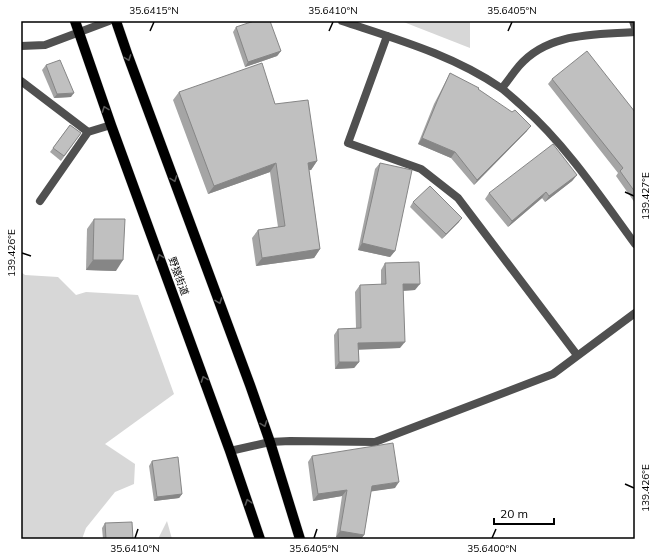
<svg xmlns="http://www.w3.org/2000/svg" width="656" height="560" viewBox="0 0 656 560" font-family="Mulish,'Noto Sans JP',sans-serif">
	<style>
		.green { fill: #d7d7d7 }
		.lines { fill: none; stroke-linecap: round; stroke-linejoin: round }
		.primary-casing { stroke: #dbdbdb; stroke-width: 11 }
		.minor { stroke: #505050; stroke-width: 8 }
		.primary { stroke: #000; stroke-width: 10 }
		.wall { fill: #a5a5a5 }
		.shaded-wall { fill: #868686 }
		.building { fill: #c0c0c0; stroke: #868686 }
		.oneway { stroke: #595959 }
		.ticks { fill: none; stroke: #000; stroke-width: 1.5 }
		.labels { text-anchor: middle; stroke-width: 3.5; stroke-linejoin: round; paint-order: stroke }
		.street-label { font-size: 10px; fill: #000; stroke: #fff }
		.neatline { fill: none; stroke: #000; stroke-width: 1.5 }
		.ticks-label { font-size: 10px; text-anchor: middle; fill: #000 }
	</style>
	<rect width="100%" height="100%" fill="#fff"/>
	<g class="green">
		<polygon points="401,21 470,21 470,48"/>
		<polygon points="21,272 25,275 58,277 76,295 86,292 138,295 174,394 105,444 135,464 134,484 115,492 86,528 82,539 21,539"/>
		<polygon points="167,521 172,539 158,539"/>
	</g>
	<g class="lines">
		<g class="primary-casing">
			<g id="primary">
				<polyline points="75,21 111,125 230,451 260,539"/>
				<polyline points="116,21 128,56 250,385 270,442 300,539"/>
			</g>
		</g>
		<g class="minor">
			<path d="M342,21c54,18 111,34 159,67 7,5 14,12 21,18 44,39 78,90 113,138"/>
			<polyline points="633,21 635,27"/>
			<polyline points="387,36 348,143 421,169 458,198 577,355"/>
			<polyline points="21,46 45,45 109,21"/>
			<polyline points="21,81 88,132"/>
			<path d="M502,88c6,-7 11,-15 17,-22 29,-34 76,-31 116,-34"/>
			<polyline points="40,201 88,132 111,125"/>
			<polyline points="230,451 270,442 290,441 375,442 553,374 635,313"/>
		</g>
		<use href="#primary" class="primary"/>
	</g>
	<g class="wall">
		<polygon points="236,27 281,51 277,56 245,67 233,32"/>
		<polygon points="46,65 71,97 54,98 42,70"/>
		<polygon points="450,73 478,89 527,131 474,185 451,158 418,144 434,104 447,79"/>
		<polygon points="552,79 635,112 635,203 616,176 618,173 548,84"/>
		<polygon points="179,92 275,104 317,161 311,170 309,170 320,249 314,258 256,266 252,238 258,230 278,227 270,172 208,194 173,100"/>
		<polygon points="70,125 81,133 61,161 50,152"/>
		<polygon points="380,163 395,251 390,257 358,250 375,169"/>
		<polygon points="577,175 572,181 545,202 542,198 508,227 485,199 489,193"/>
		<polygon points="413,202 459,222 442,239 410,207"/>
		<polygon points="94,219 116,271 86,270 87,229"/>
		<polygon points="385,263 415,290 403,291 400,348 359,349 359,362 354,368 335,369 334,335 338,329 356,328 355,292 360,285 381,285 381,270"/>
		<polygon points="312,456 395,488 371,491 364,535 361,539 348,539 336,537 342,496 313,501 308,462"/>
		<polygon points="152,461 182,494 179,498 154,501 149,466"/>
		<polygon points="105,523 133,539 103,539 102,528"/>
	</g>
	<g class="shaded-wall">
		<polygon points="281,51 277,56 245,67 248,62"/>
		<polygon points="74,93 71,97 54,98 57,94"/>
		<polygon points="531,126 527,131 474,185 477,180"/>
		<polygon points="422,138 455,152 451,158 418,144"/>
		<polygon points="317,161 311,170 302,171 308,163"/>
		<polygon points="276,163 270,172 208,194 214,186"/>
		<polygon points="577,175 572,181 545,202 549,196"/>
		<polygon points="546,192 542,198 508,227 512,221"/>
		<polygon points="462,218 459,222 442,239 446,234"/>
		<polygon points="362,243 395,251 390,257 358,250"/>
		<polygon points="320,249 314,258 256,266 262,258"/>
		<polygon points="93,260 123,260 116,271 86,270"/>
		<polygon points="403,284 420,284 415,290 398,291"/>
		<polygon points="405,342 400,348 354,350 358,343"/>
		<polygon points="339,362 359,362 354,368 335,369"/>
		<polygon points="399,482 395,488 368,492 372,486"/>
		<polygon points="347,490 342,496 313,501 318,494"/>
		<polygon points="182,494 179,498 154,501 157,497"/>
		<polygon points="340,531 364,535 361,539 348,539 336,537"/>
	</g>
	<g class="building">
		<polygon points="254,21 270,21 281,51 248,62 236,27"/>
		<polygon points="587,51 635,112 635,192 620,171 623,168 552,79"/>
		<polygon points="60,60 74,93 57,94 46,65"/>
		<polygon points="262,63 275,104 308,100 317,161 308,163 320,249 262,258 258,230 285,226 276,163 214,186 179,92"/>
		<polygon points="450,73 479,88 478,89 512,112 515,110 531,126 477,180 455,152 422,138 438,99"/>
		<polygon points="70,125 81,133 64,156 53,148"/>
		<polygon points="553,144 577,175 549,196 546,192 512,221 489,193"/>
		<polygon points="380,163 412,170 395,251 362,243"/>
		<polygon points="430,186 462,218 446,234 413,202"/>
		<polygon points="94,219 125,219 123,260 93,260"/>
		<polygon points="419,262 420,284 403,284 405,342 358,343 359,362 339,362 338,329 361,328 360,285 386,284 385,263"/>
		<polygon points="393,443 399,482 372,486 364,535 340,531 347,490 318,494 312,456"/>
		<polygon points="178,457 182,494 157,497 152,461"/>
		<polygon points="132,522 133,539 106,539 105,523"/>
	</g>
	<defs><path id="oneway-chevron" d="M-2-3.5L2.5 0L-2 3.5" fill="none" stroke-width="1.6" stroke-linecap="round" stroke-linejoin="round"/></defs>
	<g class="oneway">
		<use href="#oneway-chevron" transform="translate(128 58) rotate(70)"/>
		<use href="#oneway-chevron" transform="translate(105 109) rotate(-110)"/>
		<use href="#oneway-chevron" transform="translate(174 179) rotate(70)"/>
		<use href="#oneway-chevron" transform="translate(160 257) rotate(-110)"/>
		<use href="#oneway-chevron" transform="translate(219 301) rotate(70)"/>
		<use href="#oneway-chevron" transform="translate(204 379) rotate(-110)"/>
		<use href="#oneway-chevron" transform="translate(264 424) rotate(70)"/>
		<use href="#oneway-chevron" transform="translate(248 502) rotate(-108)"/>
	</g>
	<path class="ticks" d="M150,31l4,-9M329,31l4,-9M508,31l4,-9M625,192l9,4M22,253l9,3M625,484l9,4M135,538l3,-9M314,538l3,-9M492,538l4,-9"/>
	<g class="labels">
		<g class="street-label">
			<text transform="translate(179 276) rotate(70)" y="4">野猿街道</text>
		</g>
	</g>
	<rect width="656" height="560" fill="none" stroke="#ffffff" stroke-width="44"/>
	<path d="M494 518v6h60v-6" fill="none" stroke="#000000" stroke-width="2"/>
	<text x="500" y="518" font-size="12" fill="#000000" stroke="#ffffff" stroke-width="3" paint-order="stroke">20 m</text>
	<rect x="22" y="22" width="612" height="516" class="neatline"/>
	<g class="ticks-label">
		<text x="154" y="14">35.6415°N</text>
		<text x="333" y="14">35.6410°N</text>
		<text x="512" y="14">35.6405°N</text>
		<text transform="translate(645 196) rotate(-90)" y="4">139.427°E</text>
		<text transform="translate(11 253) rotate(-90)" y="4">139.426°E</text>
		<text transform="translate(645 488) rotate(-90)" y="4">139.426°E</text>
		<text x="135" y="552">35.6410°N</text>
		<text x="314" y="552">35.6405°N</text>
		<text x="492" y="552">35.6400°N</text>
	</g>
</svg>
